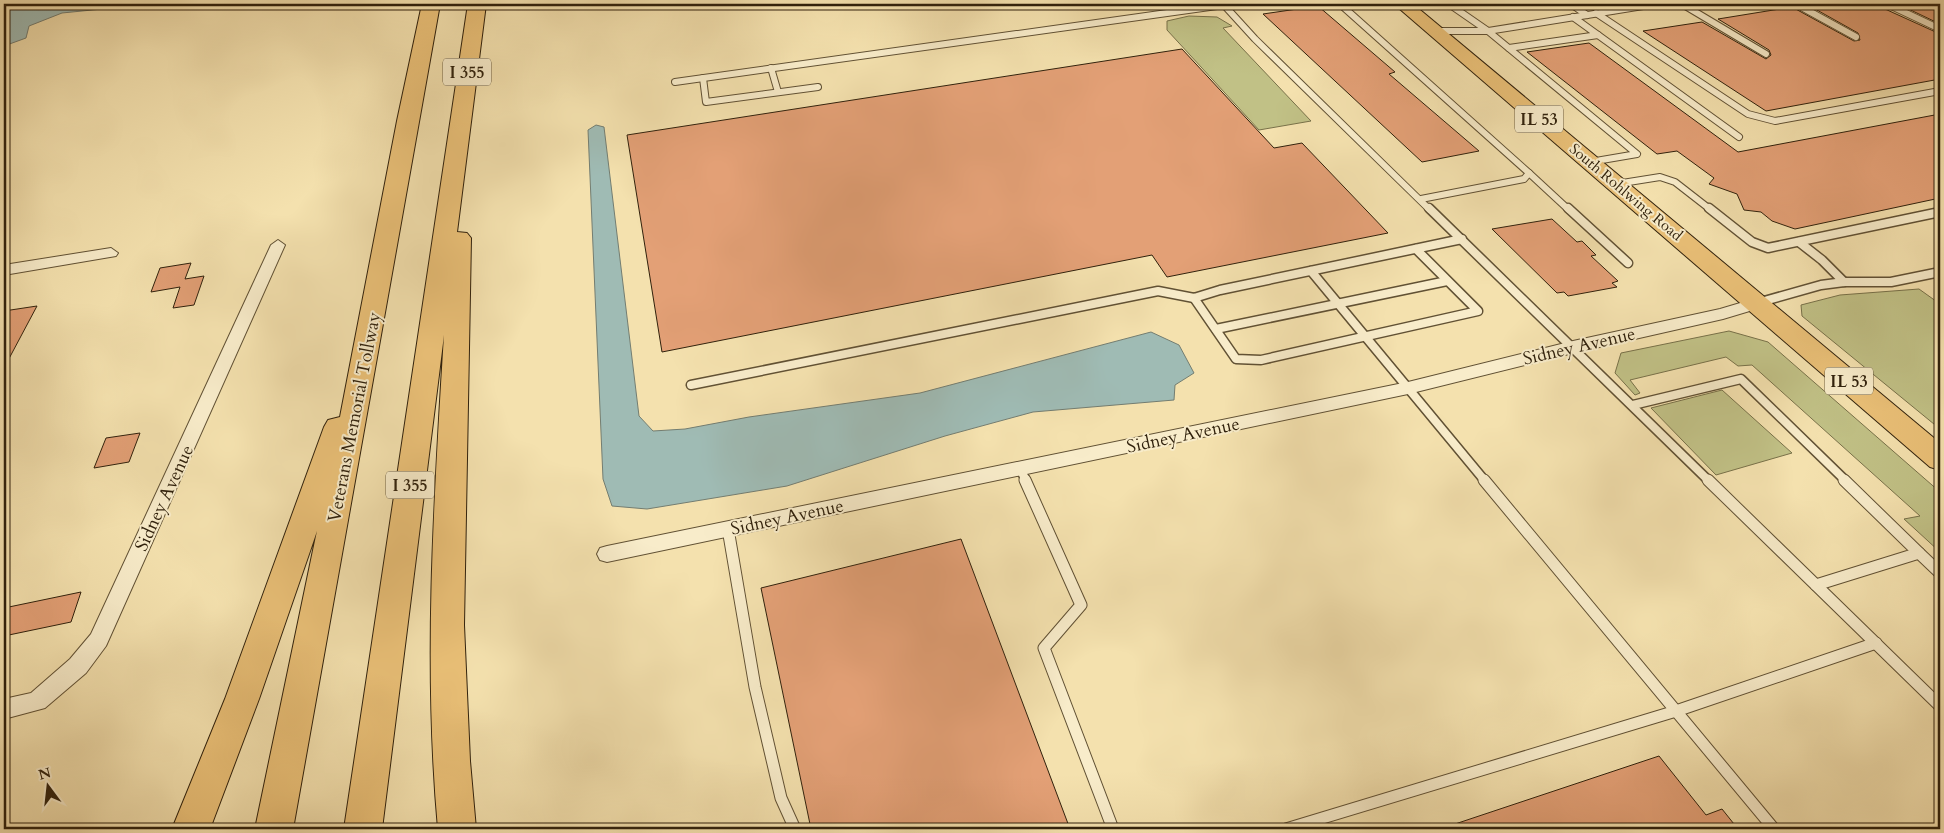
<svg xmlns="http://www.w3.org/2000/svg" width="1944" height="833" viewBox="0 0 1944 833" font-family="Cardo,serif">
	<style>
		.green { fill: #c1c186; stroke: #787149 }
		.water { fill: #9fbbb4; stroke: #737d71 }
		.building { fill: #e3a076; stroke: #30210c }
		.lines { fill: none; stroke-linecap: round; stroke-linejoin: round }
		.lane-far2-casing { stroke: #615134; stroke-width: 8 }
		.lane-far1-casing { stroke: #615134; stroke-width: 11 }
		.lane-casing { stroke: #615134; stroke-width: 13 }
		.street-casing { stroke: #615134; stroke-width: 2 }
		.primary-casing { stroke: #30210c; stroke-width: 2 }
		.highway-casing { stroke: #30210c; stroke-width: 2 }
		.lane-far2 { stroke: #f8ecca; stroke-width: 6 }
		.lane-far1 { stroke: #f8ecca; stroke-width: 8 }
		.lane { stroke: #f8ecca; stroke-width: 11 }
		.street { fill: #f8ecca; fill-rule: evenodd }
		.primary { fill: #eac077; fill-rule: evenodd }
		.highway { fill: #eac077; fill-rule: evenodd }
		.labels { text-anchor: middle; stroke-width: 4; stroke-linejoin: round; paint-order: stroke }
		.far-street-label { font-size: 15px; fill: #30210c; stroke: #f8ecca }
		.shield { fill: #f8ecca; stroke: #6c5e45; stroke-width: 1 }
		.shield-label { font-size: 16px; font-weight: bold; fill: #30210c }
		.street-label { font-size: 18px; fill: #30210c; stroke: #f8ecca }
	</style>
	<rect width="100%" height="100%" fill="#f4e1ae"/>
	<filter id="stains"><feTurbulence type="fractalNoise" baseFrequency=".004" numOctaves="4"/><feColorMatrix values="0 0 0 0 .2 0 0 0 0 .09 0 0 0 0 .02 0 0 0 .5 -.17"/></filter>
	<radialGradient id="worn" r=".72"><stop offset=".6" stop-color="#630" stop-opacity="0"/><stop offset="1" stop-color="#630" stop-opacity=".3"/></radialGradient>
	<g class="green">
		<polygon points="1189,16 1217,17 1232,26 1223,28 1311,121 1259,130 1167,30 1167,21"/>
		<polygon points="1919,289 1940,304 1940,429 1802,316 1801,305 1840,295"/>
		<polygon points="1729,331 1768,342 1940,492 1940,552 1904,519 1920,516 1752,365 1738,366 1726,357 1630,380 1640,393 1635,395 1615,373 1621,353"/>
		<polygon points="1722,390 1792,453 1716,475 1651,408"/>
	</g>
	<g class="water">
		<polygon points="17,4 152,4 62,13 29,26 26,38 4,46 4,10"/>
		<polygon points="596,125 604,127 639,416 653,431 685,429 749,417 920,393 1151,332 1179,345 1194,373 1175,385 1174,400 1033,412 945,436 787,486 647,509 612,506 603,479 588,130"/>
	</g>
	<g class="building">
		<polygon points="1813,4 1882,4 1885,9 1940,34 1940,79 1766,111 1643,31 1702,22 1766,59 1771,55 1769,50 1718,19 1792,7 1854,41 1860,40 1858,33 1808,5"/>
		<polygon points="1898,4 1940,4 1940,24"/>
		<polygon points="1318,6 1395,72 1389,74 1479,151 1422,162 1263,14"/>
		<polygon points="1589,43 1738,152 1940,114 1940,198 1795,229 1772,221 1761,212 1744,210 1737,194 1709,184 1714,178 1677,151 1657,154 1527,52"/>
		<polygon points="1182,49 1274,148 1302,143 1388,233 1167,277 1152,255 662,352 627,135"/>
		<polygon points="1552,219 1577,242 1582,241 1596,255 1591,256 1618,281 1612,283 1617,287 1568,296 1564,292 1557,293 1492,229"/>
		<polygon points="191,263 185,279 204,276 194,305 173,308 180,287 151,292 160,268"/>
		<polygon points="37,306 4,368 4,311"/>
		<polygon points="140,433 129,462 94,468 106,438"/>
		<polygon points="961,539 1070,829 811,829 761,588"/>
		<polygon points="81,592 71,622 4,636 4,608"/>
		<polygon points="1659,756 1706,815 1722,809 1738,829 1450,829 1449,826"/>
	</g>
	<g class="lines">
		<g class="lane-far2-casing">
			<g id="lane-far2">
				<polyline points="1232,4 1224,5 1255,39 1430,210"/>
				<polyline points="1340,4 1529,173 1524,179 1421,199"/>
				<polyline points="1449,4 1488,31 1637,154 1590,162"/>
				<polyline points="1571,4 1587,15"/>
				<polyline points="1600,4 1614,10"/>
				<polyline points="1682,4 1766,54"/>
				<polyline points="1796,4 1856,37"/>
				<polyline points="1887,4 1940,29"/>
				<polyline points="1596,13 1748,114 1775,121 1940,91"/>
				<polyline points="1598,35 1739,137"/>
				<polyline points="1509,48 1598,35 1573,17"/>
				<polyline points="771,68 778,92"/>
				<polyline points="703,78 706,102 818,87"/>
				<polyline points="675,82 1224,5"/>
				<polyline points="1529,173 1569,210"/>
				<polyline points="1616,184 1660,177 1675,182 1711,210"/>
			</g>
		</g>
		<g class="lane-far1-casing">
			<g id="lane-far1">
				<polyline points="1429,208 1709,481"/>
				<polyline points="1568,208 1628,263"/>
				<polyline points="1709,208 1752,242 1768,248 1940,212"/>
				<polyline points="1799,242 1822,260 1844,282"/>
				<polyline points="1311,271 1485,481"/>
				<polyline points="1194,298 1236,359 1261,360 1478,311 1416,249"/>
				<polyline points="1757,303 1821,285 1844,282 1891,282 1940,272"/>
				<polyline points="1216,329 1447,281"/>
				<polyline points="691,385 1158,291 1194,298 1220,290 1462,239"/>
				<polyline points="1633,405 1741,379 1846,481"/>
				<polyline points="1020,468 1026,481"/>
			</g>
		</g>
		<g class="lane-casing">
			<g id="lane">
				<polyline points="1025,480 1081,605 1044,648 1113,829"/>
				<polyline points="1484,480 1774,829"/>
				<polyline points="1708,480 1940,706"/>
				<polyline points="728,529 755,687 781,798 795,829"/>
				<polyline points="1919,553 1940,573"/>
				<polyline points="1816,585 1919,553 1844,480"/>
				<polyline points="1286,829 1676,711 1876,643"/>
			</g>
		</g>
		<g class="street-casing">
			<g id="street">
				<polygon points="245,4 265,4 263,6 246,7"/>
				<polygon points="1637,4 1662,4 1656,7 1488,34 1436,34 1430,31 1436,28 1488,28"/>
				<polygon points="278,240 285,245 106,646 86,673 45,708 4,719 4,699 31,693 70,659 91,634 271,245"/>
				<polygon points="111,248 118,253 116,256 4,275 4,265"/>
				<polygon points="1757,298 1763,299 1765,303 1763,307 1723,319 1573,353 1408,394 607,562 600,560 597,554 600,548 607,546 1408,382 1573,341 1720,309"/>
			</g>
		</g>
		<g class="primary-casing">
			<polygon id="primary" points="1394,4 1413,4 1940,443 1940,470 1930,467"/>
		</g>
		<g class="highway-casing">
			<g id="highway">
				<polygon points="422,4 440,4 293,829 255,829 317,531 259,699 210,829 172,829 225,699 324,427 328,420 340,417 397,121"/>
				<path d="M468,4h18l-29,228 10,1 4,5 -7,387 6,136 6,68h-38c-15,-164 -4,-330 6,-494l-62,494h-38z"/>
			</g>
		</g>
		<use href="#lane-far2" class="lane-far2"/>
		<use href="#lane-far1" class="lane-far1"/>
		<use href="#lane" class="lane"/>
		<use href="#street" class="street"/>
		<use href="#primary" class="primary"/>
		<use href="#highway" class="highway"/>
	</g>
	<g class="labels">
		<g class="far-street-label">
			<text transform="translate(1626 192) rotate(40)" y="5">South Rohlwing Road</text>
		</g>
		<g class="shield">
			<rect x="443" y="58.5" width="48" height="27" rx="4"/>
			<rect x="1515" y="105.5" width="48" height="27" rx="4"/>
			<rect x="1825" y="367.5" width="48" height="27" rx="4"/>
			<rect x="386" y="471.5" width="48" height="27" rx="4"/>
		</g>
		<g class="shield-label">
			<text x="467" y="78">I 355</text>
			<text x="1539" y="125">IL 53</text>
			<text x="1849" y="387">IL 53</text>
			<text x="410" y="491">I 355</text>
		</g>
		<g class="street-label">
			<text transform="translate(1579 346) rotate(-13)" y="6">Sidney Avenue</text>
			<text transform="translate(354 417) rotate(-79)" y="6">Veterans Memorial Tollway</text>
			<text transform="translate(1183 435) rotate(-12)" y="6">Sidney Avenue</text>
			<text transform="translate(164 498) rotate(-65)" y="6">Sidney Avenue</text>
			<text transform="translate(787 517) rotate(-12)" y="6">Sidney Avenue</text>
		</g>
	</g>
	<rect width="1944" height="833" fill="none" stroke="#f4e1ae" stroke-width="20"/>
	<rect x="5" y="5" width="1934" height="823" fill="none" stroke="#30210c" stroke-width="2.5"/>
	<rect x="10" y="10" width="1924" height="813" fill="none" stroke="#30210c"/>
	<g transform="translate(48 786) rotate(345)" stroke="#f8ecca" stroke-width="4" paint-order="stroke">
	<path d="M0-4L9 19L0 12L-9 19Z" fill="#30210c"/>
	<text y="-8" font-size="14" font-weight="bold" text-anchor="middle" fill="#30210c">N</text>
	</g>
	<rect width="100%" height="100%" filter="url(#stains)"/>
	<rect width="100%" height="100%" fill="url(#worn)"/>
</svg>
